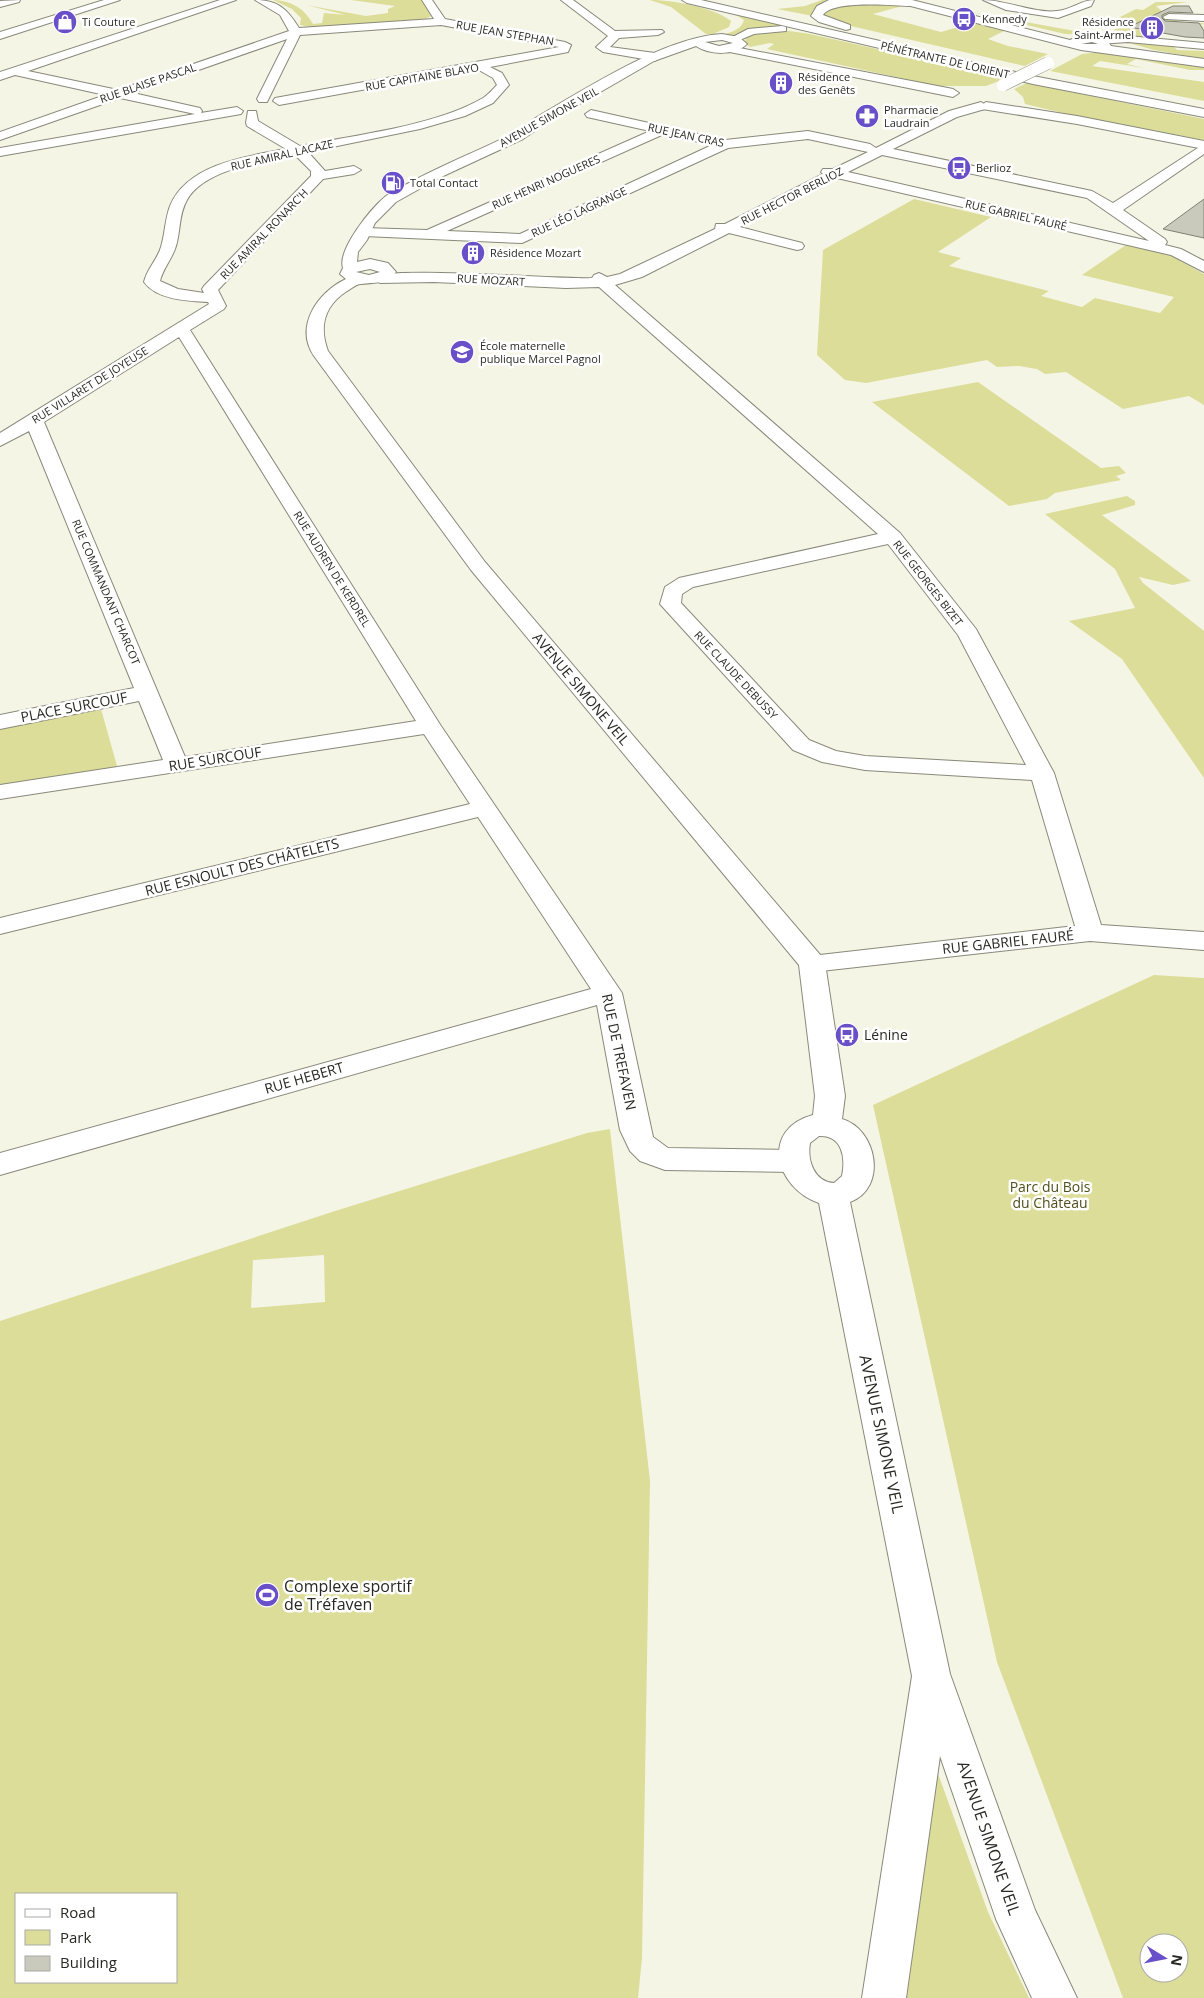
<svg xmlns="http://www.w3.org/2000/svg" width="1204" height="1998" viewBox="0 0 1204 1998" font-family="'Open Sans',sans-serif">
	<style>
		.green { fill: #dcdd99; fill-rule: evenodd }
		.building { fill: #c9cabb; stroke: #808173 }
		.lines { fill: none; stroke-linecap: round; stroke-linejoin: round }
		.minor-casing { stroke: #89897b; stroke-width: 2 }
		.tertiary-casing { stroke: #89897b; stroke-width: 2 }
		.secondary-casing { stroke: #89897b; stroke-width: 2 }
		.trunk-casing { stroke: #89897b; stroke-width: 2 }
		.minor { fill: #fff; fill-rule: evenodd }
		.tertiary { fill: #fff; fill-rule: evenodd }
		.secondary { fill: #fff; fill-rule: evenodd }
		.trunk { fill: #fff; fill-rule: evenodd }
		.tertiary-bridge-casing { stroke: #89897b; stroke-width: 13; stroke-linecap: butt }
		.tertiary-bridge { stroke: #fff; stroke-width: 12 }
		.labels { text-anchor: middle; stroke-width: 5; stroke-linejoin: round; paint-order: stroke }
		.far-poi-label { font-size: 11px; fill: #292924; stroke: #fff; text-anchor: start }
		.far-street-label { font-size: 11px; fill: #292924; stroke: #fff }
		.street-label { font-size: 14px; fill: #292924; stroke: #fff }
		.poi-label { font-size: 14px; fill: #292924; stroke: #fff; text-anchor: start }
		.park-label { font-size: 14px; fill: #51501d; stroke: #fff }
		.near-street-label { font-size: 16px; fill: #292924; stroke: #fff }
		.near-poi-label { font-size: 16px; fill: #292924; stroke: #fff; text-anchor: start }
	</style>
	<rect width="100%" height="100%" fill="#f5f5e6"/>
	<g class="green">
		<path d="M273,0c18,0 32,9 40,24l9,-1 2,-10 22,2 -40,-10 60,11 22,-3v-4l7,-3 -44,-6h71l9,16 -9,5 -102,8 -20,-4 1,-7 -9,-9z"/>
		<path d="M650,0c22,0 63,7 81,21l-2,6 -16,7h-7l-35,-27z"/>
		<polygon points="822,0 832,0 812,13 813,16 777,9 805,6"/>
		<polygon points="1156,2 1188,2 1156,6 1164,13 1170,12 1171,16 1165,16 1165,19 1177,19 1179,23 1204,23 1201,25 1204,28 1187,29 1204,29 1204,32 1138,22 1129,27 1140,30 1154,36 1144,39 1106,35 1119,27 1112,21 1136,9 1143,10"/>
		<polygon points="842,4 906,5 873,14 941,32 975,22 1006,30 988,39 1008,46 1048,54 1025,66 842,24 822,15 823,11"/>
		<polygon points="971,12 1086,33 1093,35 1065,34"/>
		<path d="M733,13l61,14 -34,1 -28,8 -9,-1c10,-4 18,-5 21,-15z"/>
		<polygon points="783,30 810,34 1007,78 986,86 940,86 904,81 905,79 767,49 774,44 770,43 750,47 745,42 746,37 754,33"/>
		<polygon points="1125,42 1174,47 1177,50 1204,51 1204,59 1154,50"/>
		<polygon points="1100,52 1204,67 1204,70 1190,70 1136,59 1127,64 1144,68 1100,61 1092,66 1204,82 1204,101 1050,71 1082,54"/>
		<polygon points="1027,83 1204,119 1204,140 1075,116 1025,104 1023,97 1014,89"/>
		<polygon points="914,199 991,217 938,252 961,258 949,266 1049,291 1041,296 1082,307 1095,298 1160,313 1174,297 1082,275 1126,245 1168,254 1204,274 1204,405 1189,396 1123,409 1066,372 1045,374 1037,369 1019,366 997,367 987,360 866,383 845,380 817,355 823,250"/>
		<polygon points="978,382 1101,468 1119,466 1126,473 1116,476 1121,480 1055,493 1047,499 1009,506 872,402"/>
		<polygon points="1127,496 1135,501 1135,505 1102,515 1191,581 1173,585 1139,577 1143,583 1204,631 1204,778 1122,659 1069,621 1135,608 1115,569 1045,514"/>
		<polygon points="99,702 119,773 0,792 0,722"/>
		<path d="M1154,975l50,3v1020h-81l-126,-336 -124,-557zM1149,1943h30v30h-30z"/>
		<path d="M610,1129l40,352 -8,477 -4,40h-638v-677l335,-110 252,-78zM324,1255l1,47 -74,6 2,-48zM16,1894h160v88h-160z"/>
		<polygon points="936,1768 988,1912 1029,1998 899,1998"/>
	</g>
	<g class="building">
		<polygon points="1173,6 1189,6 1193,13 1169,12 1162,15 1162,18 1165,21 1199,23 1204,31 1204,38 1185,37 1129,27"/>
		<polygon points="1204,199 1204,238 1163,229"/>
	</g>
	<g class="lines">
		<g class="minor-casing">
			<g id="minor">
				<polygon points="20,0 19,2 0,7 0,1"/>
				<path d="M220,0h16l-208,71 90,19 171,-59 -9,-16 -25,-15c23,0 32,9 44,28l135,-9 -12,-19h10l13,19 120,23 6,3 -3,7 -78,15 12,6 7,12 -16,18 -28,13 -45,13 -112,23 17,19 29,-5 7,4 -7,4 -31,5 -105,111 8,16 -2,3 -34,21 251,396 181,267 31,144 15,11 126,2 11,3 4,8 -4,8 -11,3 -129,-2 -25,-9 -10,-10 -10,-21 -23,-125 -597,170v-22l591,-164 -113,-172 -478,117v-16l470,-114 -46,-70 -424,65v-14l163,-25 -24,-59 -139,28v-14l134,-27 -105,-257 -29,15v-13l209,-129 -1,-2c-20,-1 -51,-2 -64,-20 3,-13 13,-22 17,-35 4,-13 4,-28 9,-41 17,-42 77,-50 116,-57l-39,-23 -1,-3 2,-12h8l2,10 42,25c55,-11 135,-20 183,-48 5,-3 10,-9 14,-13l-4,-7 -16,-9 -198,36 -6,-4 2,-3 284,-51 -118,-22 -141,10 -33,67h-8l-2,-3 30,-60 -154,54 67,15 2,3 -1,2 36,-6 6,4 -2,3 -241,42v-8l195,-34 -75,-16 -120,42v-8l105,-37 -90,-20 -15,5v-8zM295,155l16,16v5l-107,110 -2,3 2,4 -26,-4 -18,-8c3,-12 11,-21 15,-32 6,-16 3,-34 12,-49 17,-31 77,-39 108,-45zM179,337l237,384 -231,36 -141,-335z"/>
				<polygon points="561,0 573,0 615,31 662,30 664,32 658,35 619,38 610,47 655,53 661,57 655,61 603,52 596,47 608,36"/>
				<path d="M983,0c22,0 54,14 74,11 14,-1 24,-11 37,-11l-3,6 -33,12 -52,-8z"/>
				<polygon points="1169,14 1204,15 1204,21 1165,19 1163,17"/>
				<polygon points="1128,36 1204,43 1204,49 1128,42 1099,44 1093,41 1099,38"/>
				<path d="M981,102l6,4 -2,3 -28,8 -64,32 199,42 21,12 91,-59v10l-81,56 42,29 2,3 -2,3 16,4 23,12v11l-33,-17 -334,-77 -97,49 62,16 2,3 -2,3 -5,1 -68,-17 -87,44 -27,8 285,248 76,96 78,144 47,152 103,7v18l-114,-9 -278,31 -10,-3 -3,-6 3,-6 273,-31 -43,-146 -167,-10 -43,-8 -29,-12 -133,-146 5,-17 14,-9 199,-44 -279,-247 -33,1 -132,-6 -54,1 -8,-5c10,-13 191,2 220,0l2,-3 5,-2 8,4 13,-3 95,-45 1,-5h9l98,-50 -2,-2 2,-3h10l35,-17 -60,-13 -80,9 -206,95 -158,-7 -7,-4 7,-4 63,2 223,-99 -63,-14 -2,-3 6,-4 134,30 83,-9 62,13 6,4 73,-37zM664,134l48,11 -192,89 -73,-3zM882,155l205,43 62,43 -301,-69zM888,544l70,91 68,130 -161,-9 -29,-5 -27,-11 -128,-137 1,-9 11,-7z"/>
			</g>
		</g>
		<g class="tertiary-casing">
			<g id="tertiary">
				<path d="M894,0h18l158,40c12,-6 26,-6 37,0l4,6 93,13v8l-123,-17 -186,-48zM1092,42l6,2h-17z"/>
				<polygon points="724,45 953,89 959,93 953,97 720,50 718,48"/>
				<polygon points="986,102 1077,116 1204,141 1204,149 1077,124 982,109 980,106"/>
			</g>
		</g>
		<g class="secondary-casing">
			<g id="secondary">
				<polygon points="104,0 120,0 0,39 0,32"/>
				<path d="M722,34l17,3 8,7c-12,12 -38,11 -51,2l-42,15 -109,63 -22,15 -84,39 -43,24 -21,21 -8,17 -9,12 -1,10 13,-3 18,4 8,9c-10,13 -22,10 -35,12 -5,0 -10,5 -14,7 -23,15 -28,36 -19,60l157,211 337,395 3,6 20,133 -3,23c35,10 46,69 8,83l100,472 85,236 42,88h-45l-36,-79 -56,-163 -34,242h-44l50,-322 -93,-473c-44,-15 -59,-74 -6,-88l2,-19 -16,-131 -328,-395 -157,-214c-20,-30 4,-64 32,-77l-6,-5 3,-6c-6,-18 28,-60 43,-72 7,-5 15,-9 23,-13 33,-18 69,-32 103,-49 9,-5 16,-11 25,-17 50,-29 128,-80 185,-83zM722,40l11,3 -14,3 -14,-4zM370,269l10,3 -11,3 -13,-3zM819,1136c23,-1 27,21 23,40l-8,7c-20,-1 -27,-23 -24,-40z"/>
			</g>
		</g>
		<g class="trunk-casing">
			<g id="trunk">
				<polygon points="682,0 701,0 1033,76 1204,109 1204,117 1033,84 687,3"/>
				<path d="M829,0h82l4,3 -5,3c-18,-1 -78,-6 -87,9l27,10v4l-4,1 -27,-8 -8,-6 6,-10z"/>
				<polygon points="782,26 786,27 786,31 754,34 735,42 729,39 748,29"/>
			</g>
		</g>
		<use href="#minor" class="minor"/>
		<use href="#tertiary" class="tertiary"/>
		<use href="#secondary" class="secondary"/>
		<use href="#trunk" class="trunk"/>
		<g class="tertiary-bridge-casing">
			<polyline id="tertiary-bridge" points="1003,85 1048,63"/>
		</g>
		<use href="#tertiary-bridge" class="tertiary-bridge"/>
	</g>
	<defs>
		<g id="bus-disc" transform="scale(1.25)"><circle r="9.5" fill="#694fc8" stroke="#fff"/><path d="M-5-6H5V4H4V6H2V4H-2V6H-4V4H-5ZM-3.5-4V0h7V-4ZM-3.5 1.2v1.5H-2V1.2ZM2 1.2v1.5H3.5V1.2Z" fill="#fff"/></g>
		<g id="shop-disc" transform="scale(1.25)"><circle r="9.5" fill="#694fc8" stroke="#fff"/><path d="M-5-2.5h2.3a2.7 3.5 0 0 1 5.4 0H5L5.5 6h-11ZM-1.5-2.5h3a1.5 2.3 0 0 0-3 0Z" fill="#fff"/></g>
		<g id="building-disc" transform="scale(1.25)"><circle r="9.5" fill="#694fc8" stroke="#fff"/><path d="M-4-6H4V6H1V3H-1V6H-4ZM-2.5-4.3h1.7v1.8h-1.7ZM.8-4.3h1.7v1.8H.8ZM-2.5-1h1.7V.8h-1.7ZM.8-1h1.7V.8H.8Z" fill="#fff"/></g>
		<g id="pharmacy-disc" transform="scale(1.25)"><circle r="9.5" fill="#694fc8" stroke="#fff"/><path d="M-2-6h4v4h4v4h-4v4h-4v-4h-4v-4h4Z" fill="#fff"/></g>
		<g id="fuel-disc" transform="scale(1.25)"><circle r="9.5" fill="#694fc8" stroke="#fff"/><path d="M-5.5-6h7V0h2V4h1.3V-2.5L3-4.5l.8-.8L6-3V5H2.5V1h-1V6h-7ZM-4.2-4.7v3.2H.2V-4.7Z" fill="#fff"/></g>
		<g id="school-disc" transform="scale(1.25)"><circle r="9.5" fill="#694fc8" stroke="#fff"/><path d="M0-5L7-2L0 1L-7-2ZM-4 1L0 2.5L4 1V4Q0 6-4 4Z" fill="#fff"/></g>
		<g id="stadium-disc" transform="scale(1.25)"><circle r="9.5" fill="#694fc8" stroke="#fff"/><path d="M0-5a6.5 5 0 1 0 0 10a6.5 5 0 1 0 0-10ZM-3.5-1.8h7v3.6h-7Z" fill="#fff"/></g>
	</defs>
	<g fill-rule="evenodd">
		<use href="#bus-disc" x="964" y="19"/>
		<use href="#shop-disc" x="65" y="22"/>
		<use href="#building-disc" x="1152" y="28"/>
		<use href="#building-disc" x="781" y="83"/>
		<use href="#pharmacy-disc" x="867" y="116"/>
		<use href="#bus-disc" x="959" y="168"/>
		<use href="#fuel-disc" x="393" y="183"/>
		<use href="#building-disc" x="473" y="253"/>
		<use href="#school-disc" x="462" y="352"/>
		<use href="#bus-disc" x="847" y="1035"/>
		<use href="#stadium-disc" x="267" y="1595"/>
	</g>
	<g class="labels">
		<g class="far-poi-label">
			<text x="982" y="23">Kennedy</text>
			<text x="82" y="26">Ti Couture</text>
			<text x="1134" y="26" text-anchor="end">Résidence<tspan x="1134" dy="13">Saint-Armel</tspan></text>
			<text x="798" y="81">Résidence<tspan x="798" dy="13">des Genêts</tspan></text>
			<text x="884" y="114">Pharmacie<tspan x="884" dy="13">Laudrain</tspan></text>
			<text x="976" y="172">Berlioz</text>
			<text x="410" y="187">Total Contact</text>
			<text x="490" y="257">Résidence Mozart</text>
			<text x="480" y="350">École maternelle<tspan x="480" dy="13">publique Marcel Pagnol</tspan></text>
		</g>
		<g class="far-street-label">
			<text transform="translate(505 33) rotate(10)" y="4">RUE JEAN STEPHAN</text>
			<text transform="translate(945 60) rotate(13)" y="4">PÉNÉTRANTE DE LORIENT</text>
			<text transform="translate(422 77) rotate(-10)" y="4">RUE CAPITAINE BLAYO</text>
			<text transform="translate(148 83) rotate(-19)" y="4">RUE BLAISE PASCAL</text>
			<text transform="translate(549 117) rotate(-29)" y="4">AVENUE SIMONE VEIL</text>
			<text transform="translate(686 135) rotate(12)" y="4">RUE JEAN CRAS</text>
			<text transform="translate(282 155) rotate(-13)" y="4">RUE AMIRAL LACAZE</text>
			<text transform="translate(546 182) rotate(-24)" y="4">RUE HENRI NOGUERES</text>
			<text transform="translate(792 196) rotate(-27)" y="4">RUE HECTOR BERLIOZ</text>
			<text transform="translate(579 212) rotate(-25)" y="4">RUE LÉO LAGRANGE</text>
			<text transform="translate(1016 215) rotate(13)" y="4">RUE GABRIEL FAURÉ</text>
			<text transform="translate(264 234) rotate(-46)" y="4">RUE AMIRAL RONARC'H</text>
			<text transform="translate(491 280) rotate(3)" y="4">RUE MOZART</text>
			<text transform="translate(90 385) rotate(-32)" y="4">RUE VILLARET DE JOYEUSE</text>
			<text transform="translate(332 569) rotate(58)" y="4">RUE AUDREN DE KERDREL</text>
			<text transform="translate(928 583) rotate(52)" y="4">RUE GEORGES BIZET</text>
			<text transform="translate(106 592) rotate(67)" y="4">RUE COMMANDANT CHARCOT</text>
			<text transform="translate(736 675) rotate(47)" y="4">RUE CLAUDE DEBUSSY</text>
		</g>
		<g class="street-label">
			<text transform="translate(581 689) rotate(50)" y="5">AVENUE SIMONE VEIL</text>
			<text transform="translate(74 707) rotate(-11)" y="5">PLACE SURCOUF</text>
			<text transform="translate(215 759) rotate(-9)" y="5">RUE SURCOUF</text>
			<text transform="translate(242 867) rotate(-14)" y="5">RUE ESNOULT DES CHÂTELETS</text>
			<text transform="translate(1008 942) rotate(-6)" y="5">RUE GABRIEL FAURÉ</text>
			<text transform="translate(619 1052) rotate(78)" y="5">RUE DE TREFAVEN</text>
			<text transform="translate(304 1078) rotate(-16)" y="5">RUE HEBERT</text>
		</g>
		<g class="poi-label">
			<text x="864" y="1040">Lénine</text>
		</g>
		<g class="park-label">
			<text x="1050" y="1192">Parc du Bois<tspan x="1050" dy="16">du Château</tspan></text>
		</g>
		<g class="near-street-label">
			<text transform="translate(882 1434) rotate(78)" y="6">AVENUE SIMONE VEIL</text>
			<text transform="translate(989 1838) rotate(71)" y="6">AVENUE SIMONE VEIL</text>
		</g>
		<g class="near-poi-label">
			<text x="284" y="1592">Complexe sportif<tspan x="284" dy="18">de Tréfaven</tspan></text>
		</g>
	</g>
	<rect x="15" y="1893" width="162" height="90" fill="#ffffff" stroke="#a9a9a7"/>
	<rect x="25" y="1909" width="25" height="8" fill="#ffffff" stroke="#a9a9a7"/>
	<text x="60" y="1918" font-size="15" fill="#292924">Road</text>
	<rect x="25" y="1930" width="25" height="15" fill="#dcdd99" stroke="#a9a9a7"/>
	<text x="60" y="1943" font-size="15" fill="#292924">Park</text>
	<rect x="25" y="1956" width="25" height="15" fill="#c9cabb" stroke="#a9a9a7"/>
	<text x="60" y="1968" font-size="15" fill="#292924">Building</text>
	<g transform="translate(1164 1958) rotate(100)"><circle r="24" fill="#ffffff" stroke="#a9a9a7"/>
	<path d="M0-4L9 19L0 12L-9 19Z" fill="#694fc8"/>
	<text y="-8" font-size="14" font-weight="bold" text-anchor="middle" fill="#292924">N</text>
	</g>
</svg>
